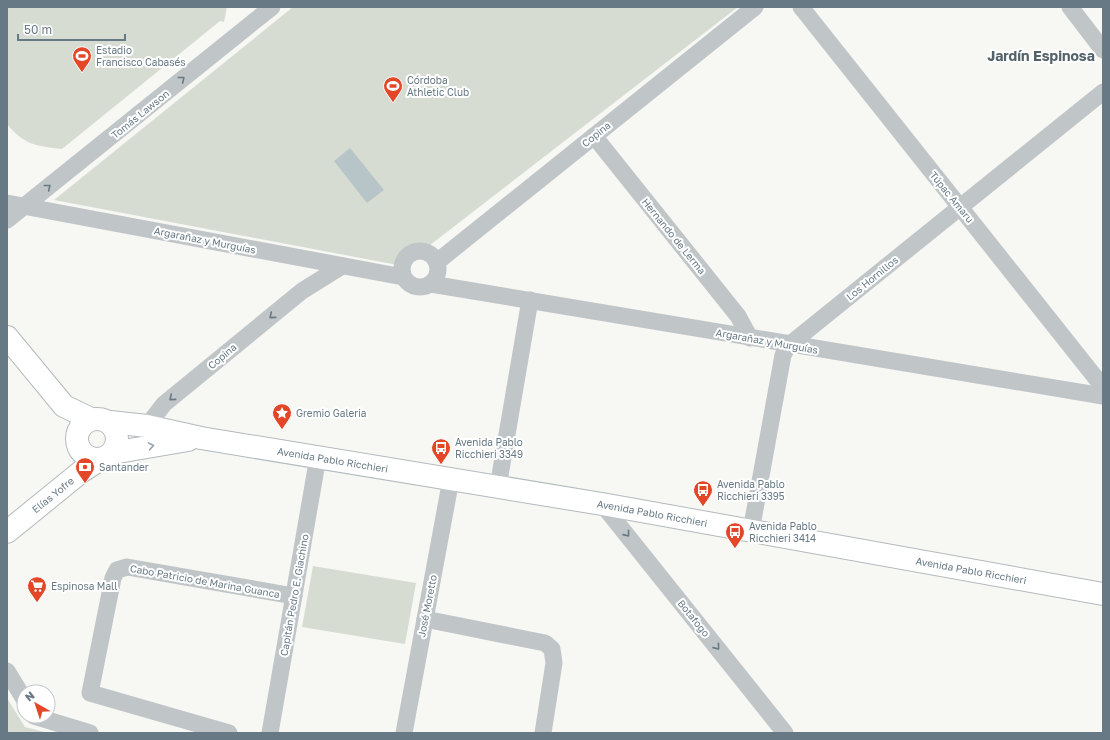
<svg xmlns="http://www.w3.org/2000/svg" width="1110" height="740" viewBox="0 0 1110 740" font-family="'Golos Text',sans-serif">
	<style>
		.green { fill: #d7dcd3 }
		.water { fill: #b7c5c8 }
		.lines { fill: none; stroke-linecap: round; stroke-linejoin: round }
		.secondary-casing { stroke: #b3b9bd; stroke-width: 24 }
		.minor { stroke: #c0c5c8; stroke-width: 17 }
		.secondary { stroke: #fff; stroke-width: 22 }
		.oneway { stroke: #667985 }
		.oneway2 { stroke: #94a1aa }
		.labels { text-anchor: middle; stroke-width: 4; stroke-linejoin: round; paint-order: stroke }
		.poi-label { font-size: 10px; fill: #667985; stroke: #fff; text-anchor: start }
		.street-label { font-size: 10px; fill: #667985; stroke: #fff }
		.district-label { font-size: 14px; font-weight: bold; fill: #54626a; stroke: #fff }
	</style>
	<rect width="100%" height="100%" fill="#f7f7f4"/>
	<g class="green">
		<path d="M7,7h220l-3,15 -4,-1 -158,128c-26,-3 -38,-4 -55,-25z"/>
		<polygon points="293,7 738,7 403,266 54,200"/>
		<polygon points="313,566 416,583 405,644 302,627"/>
		<polygon points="7,698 25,727 48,733 7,733"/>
	</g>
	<polygon class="water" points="350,148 384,190 367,203 334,161"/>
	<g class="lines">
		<g class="secondary-casing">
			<g id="secondary">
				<polyline points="7,337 64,406 91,419"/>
				<circle cx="97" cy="439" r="20"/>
				<path id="s1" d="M110,422l37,4 54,12 401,66 501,90"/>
				<polyline points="112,453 188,440"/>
				<path id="s2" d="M7,532l75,-61 19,-12"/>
			</g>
		</g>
		<g class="minor">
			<polyline points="801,7 1103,387"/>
			<polyline points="1070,7 1103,50"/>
			<polyline points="594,136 738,316 750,338"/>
			<polyline points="7,203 403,277"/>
			<polyline points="7,220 272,7"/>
			<circle cx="420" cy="269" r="18"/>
			<polyline points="437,262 755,7"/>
			<polyline points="431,284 1103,396"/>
			<polyline points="147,426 164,404 302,291 342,266"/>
			<polyline points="498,487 530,300"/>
			<polyline points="602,504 785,733"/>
			<polyline points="751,531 783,355 789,345 1103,92"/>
			<polyline points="425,619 545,643 552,649 554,663 543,733"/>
			<polyline points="7,671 24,699"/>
			<polyline points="34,716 90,733"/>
			<polyline points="229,733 90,693 113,578 117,570 127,567 294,596"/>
			<polyline points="270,733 318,457"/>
			<polyline points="404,733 451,479"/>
		</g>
		<use href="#secondary" class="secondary"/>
	</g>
	<defs><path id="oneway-chevron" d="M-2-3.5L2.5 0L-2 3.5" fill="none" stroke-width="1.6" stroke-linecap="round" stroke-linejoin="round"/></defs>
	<g class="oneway">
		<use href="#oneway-chevron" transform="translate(182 79) rotate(-39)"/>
		<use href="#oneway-chevron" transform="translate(48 187) rotate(-39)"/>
		<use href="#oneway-chevron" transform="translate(272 316) rotate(140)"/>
		<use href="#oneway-chevron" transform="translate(172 398) rotate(140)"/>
		<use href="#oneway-chevron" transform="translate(627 534) rotate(51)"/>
		<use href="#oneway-chevron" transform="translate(717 647) rotate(51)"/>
	</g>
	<use class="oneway2" href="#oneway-chevron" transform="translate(151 446) rotate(-10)"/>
	<defs>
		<g id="stadium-pin" transform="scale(1)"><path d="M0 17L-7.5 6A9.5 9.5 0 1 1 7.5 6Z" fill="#e44728" stroke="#fff"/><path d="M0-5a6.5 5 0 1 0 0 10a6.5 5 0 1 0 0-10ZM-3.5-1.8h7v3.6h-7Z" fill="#fff"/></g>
		<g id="sight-pin" transform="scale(1)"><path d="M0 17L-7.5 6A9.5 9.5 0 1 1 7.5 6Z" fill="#e44728" stroke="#fff"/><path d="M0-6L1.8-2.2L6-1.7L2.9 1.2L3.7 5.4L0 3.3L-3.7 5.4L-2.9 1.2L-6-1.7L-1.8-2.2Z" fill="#fff"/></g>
		<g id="bus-pin" transform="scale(1)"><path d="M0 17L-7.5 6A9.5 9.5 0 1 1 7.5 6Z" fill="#e44728" stroke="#fff"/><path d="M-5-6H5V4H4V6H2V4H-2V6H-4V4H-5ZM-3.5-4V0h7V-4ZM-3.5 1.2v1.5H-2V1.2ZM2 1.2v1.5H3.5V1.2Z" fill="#fff"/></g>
		<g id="bank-pin" transform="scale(1)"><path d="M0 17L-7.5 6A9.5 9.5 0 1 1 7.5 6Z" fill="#e44728" stroke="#fff"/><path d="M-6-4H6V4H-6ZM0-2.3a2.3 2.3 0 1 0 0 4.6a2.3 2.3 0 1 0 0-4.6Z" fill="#fff"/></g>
		<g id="supermarket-pin" transform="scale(1)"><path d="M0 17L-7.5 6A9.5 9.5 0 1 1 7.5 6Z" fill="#e44728" stroke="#fff"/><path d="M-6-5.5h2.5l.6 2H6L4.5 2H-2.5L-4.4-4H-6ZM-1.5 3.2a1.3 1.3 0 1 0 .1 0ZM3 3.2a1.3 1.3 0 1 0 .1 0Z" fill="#fff"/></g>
	</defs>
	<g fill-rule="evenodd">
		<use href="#stadium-pin" x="82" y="56"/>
		<use href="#stadium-pin" x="393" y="86"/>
		<use href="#sight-pin" x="282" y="413"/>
		<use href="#bus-pin" x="441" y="448"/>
		<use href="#bank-pin" x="85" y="467"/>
		<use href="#bus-pin" x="703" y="490"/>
		<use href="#bus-pin" x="735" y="532"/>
		<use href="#supermarket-pin" x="37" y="586"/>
	</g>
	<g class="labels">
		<g class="poi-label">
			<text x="96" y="54">Estadio<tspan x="96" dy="12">Francisco Cabasés</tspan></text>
			<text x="407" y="84">Córdoba<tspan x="407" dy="12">Athletic Club</tspan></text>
			<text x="296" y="417">Gremio Galeria</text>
			<text x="455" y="446">Avenida Pablo<tspan x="455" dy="12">Ricchieri 3349</tspan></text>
			<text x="99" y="471">Santander</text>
			<text x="717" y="488">Avenida Pablo<tspan x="717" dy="12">Ricchieri 3395</tspan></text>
			<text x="749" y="530">Avenida Pablo<tspan x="749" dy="12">Ricchieri 3414</tspan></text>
			<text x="51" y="590">Espinosa Mall</text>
		</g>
		<g class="street-label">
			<text transform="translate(140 114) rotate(-39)" y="4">Tomás Lawson</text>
			<text transform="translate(596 134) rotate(-39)" y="4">Copina</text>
			<text transform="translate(952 197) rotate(51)" y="4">Túpac Amaru</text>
			<text transform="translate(674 236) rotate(51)" y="4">Hernando de Lerma</text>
			<text transform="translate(205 240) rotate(11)" y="4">Argarañaz y Murguías</text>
			<text transform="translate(872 278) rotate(-39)" y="4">Los Hornillos</text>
			<text transform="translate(767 341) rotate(10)" y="4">Argarañaz y Murguías</text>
			<text transform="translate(222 356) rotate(-40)" y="4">Copina</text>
			<text dy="4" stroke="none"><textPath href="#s1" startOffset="226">Avenida Pablo Ricchieri</textPath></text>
			<text dy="4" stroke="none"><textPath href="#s2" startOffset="59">Elías Yofre</textPath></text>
			<text dy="4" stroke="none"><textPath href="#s1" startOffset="550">Avenida Pablo Ricchieri</textPath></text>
			<text dy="4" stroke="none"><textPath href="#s1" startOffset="874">Avenida Pablo Ricchieri</textPath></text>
			<text transform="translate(205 581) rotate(10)" y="4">Cabo Patricio de Marina Guanca</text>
			<text transform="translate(294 595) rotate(-80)" y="4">Capitán Pedro E. Giachino</text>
			<text transform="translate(427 606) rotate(-79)" y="4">José Moretto</text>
			<text transform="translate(694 618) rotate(51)" y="4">Botafogo</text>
		</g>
		<g class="district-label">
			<text x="1041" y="61">Jardín Espinosa</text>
		</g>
	</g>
	<rect width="1110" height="740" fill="none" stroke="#667985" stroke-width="16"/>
	<g transform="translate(36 704) rotate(321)"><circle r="19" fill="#ffffff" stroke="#c2c9ce"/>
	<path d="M0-3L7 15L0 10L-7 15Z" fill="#e44728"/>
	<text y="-6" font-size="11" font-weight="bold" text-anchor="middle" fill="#667985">N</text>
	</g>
	<path d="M18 34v6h107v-6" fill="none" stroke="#667985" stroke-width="2"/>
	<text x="24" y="34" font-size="12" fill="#667985" stroke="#ffffff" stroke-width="3" paint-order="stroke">50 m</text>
</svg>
